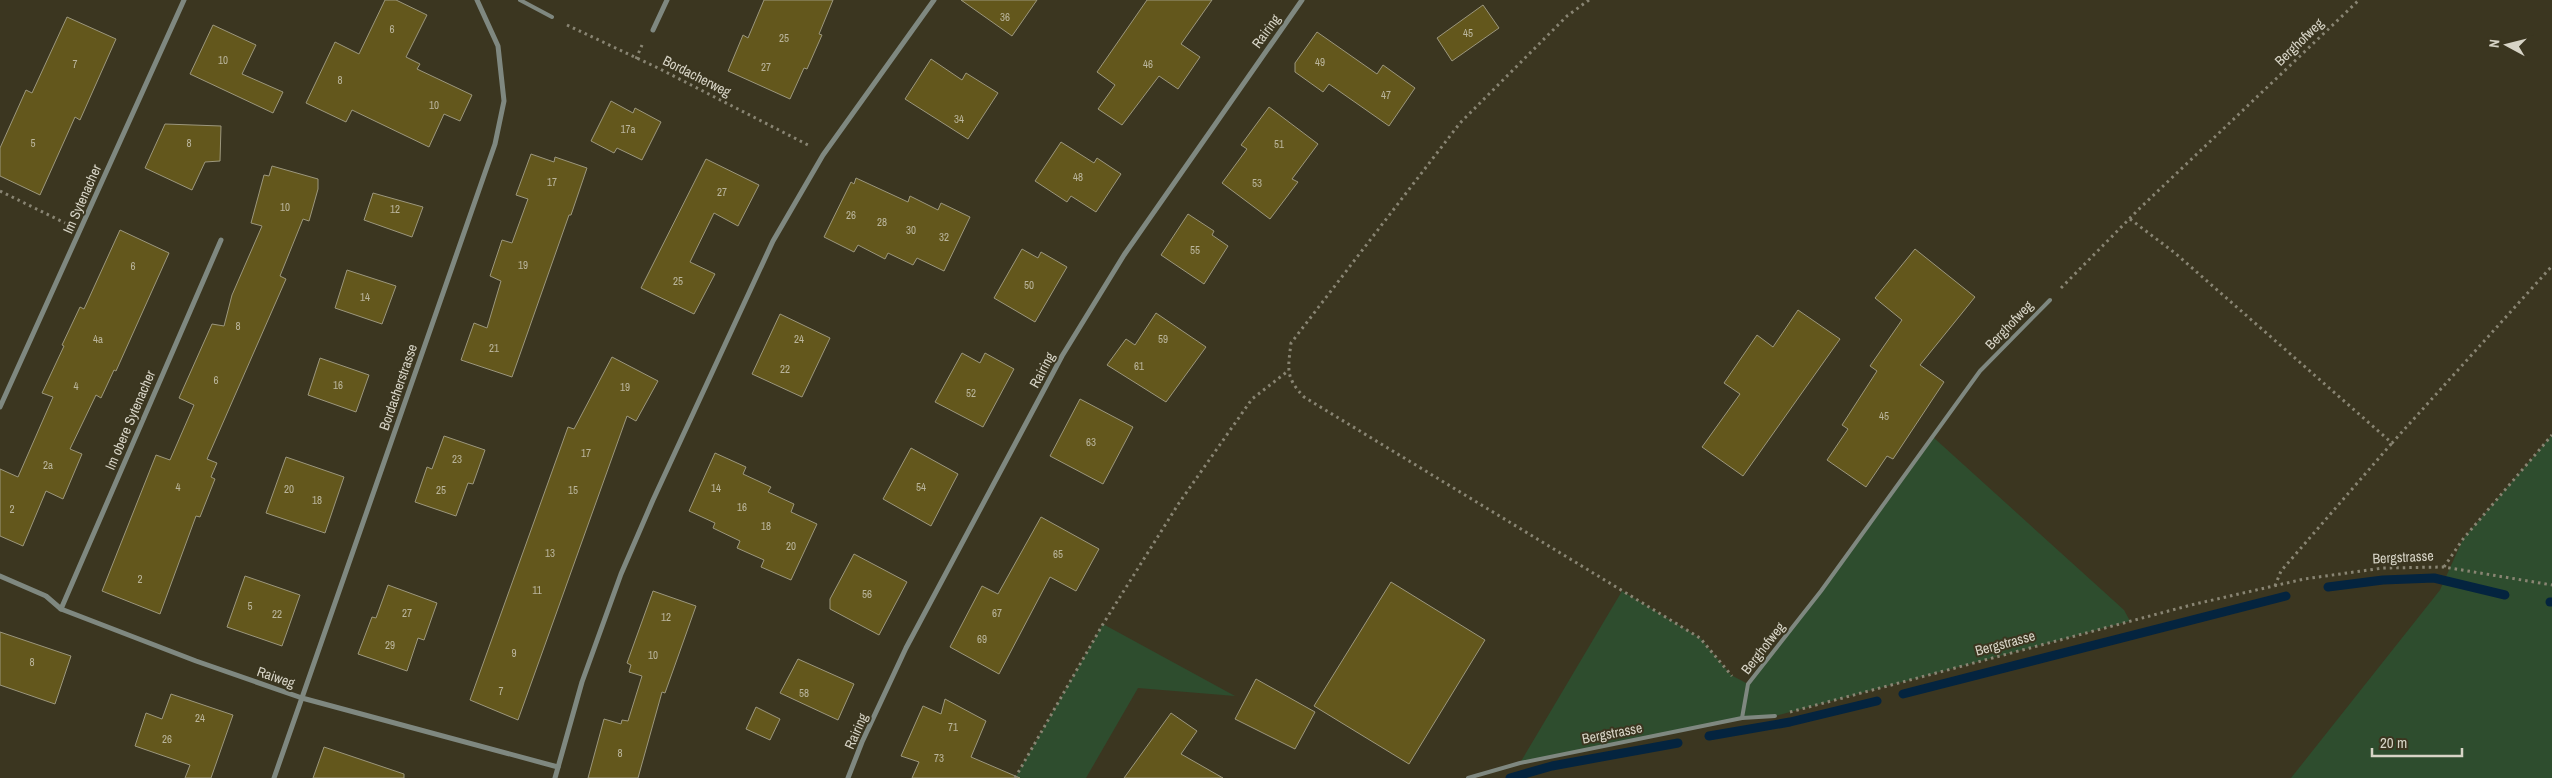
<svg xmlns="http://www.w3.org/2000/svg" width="2552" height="778" viewBox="0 0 2552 778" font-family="'Archivo Narrow',sans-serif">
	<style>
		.green { fill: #2e4d2e }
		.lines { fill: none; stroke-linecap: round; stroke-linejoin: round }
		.stream { stroke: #04243f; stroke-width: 9 }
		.building { fill: #63571c; stroke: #9c977d }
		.path { stroke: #898573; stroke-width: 3; stroke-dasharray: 2.5 4; stroke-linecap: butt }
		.service { stroke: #7f8880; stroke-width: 4 }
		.minor { stroke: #7f8880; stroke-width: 5 }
		.labels { text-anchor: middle; stroke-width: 4; stroke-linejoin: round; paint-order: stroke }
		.number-label { font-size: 11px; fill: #bab59c }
		.street-label { font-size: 14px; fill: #d7d4c6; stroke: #3b3620 }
	</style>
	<rect width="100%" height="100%" fill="#3b3620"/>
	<g class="green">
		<polygon points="2552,435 2552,778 2291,778 2440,590 2463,539"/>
		<polygon points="1933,437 2124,610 2130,621 1775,716 1742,718 1520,763 1622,591 1700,638 1731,675 1748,684 1821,591"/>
		<polygon points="1103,624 1235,696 1138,688 1086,778 1015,778"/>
	</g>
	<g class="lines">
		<g class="stream">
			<polyline points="2328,587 2383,580 2434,578 2505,595"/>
			<polyline points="2550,602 2552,602"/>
			<polyline points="1903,694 2286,596"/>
			<polyline points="1709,736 1790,722 1877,701"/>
			<polyline points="1510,778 1552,766 1678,743"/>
		</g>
	</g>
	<g class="building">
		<polygon points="385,0 396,0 427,15 406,57 420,64 417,69 472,95 460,121 444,114 429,147 352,110 346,122 306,103 335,42 359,54"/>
		<polygon points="764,0 833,0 819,34 822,35 807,69 804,68 790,99 728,71 743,35 748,38"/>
		<polygon points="961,0 1037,0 1012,36"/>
		<polygon points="1147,0 1212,0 1181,44 1200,57 1178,89 1159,76 1122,125 1098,109 1115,85 1097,72"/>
		<polygon points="1483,5 1499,28 1452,61 1437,38"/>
		<polygon points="67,17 116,39 80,120 75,117 40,195 0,176 0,148 26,90 32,93"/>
		<polygon points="213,25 256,45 242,74 283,92 273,113 190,74"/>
		<polygon points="1317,32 1377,74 1383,65 1415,88 1389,126 1329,84 1323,92 1295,72 1295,63"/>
		<polygon points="931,59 962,80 966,73 998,93 968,139 905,99"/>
		<polygon points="611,101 633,113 635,108 661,122 642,160 617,148 614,153 591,141"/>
		<polygon points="1269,107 1318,144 1292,179 1298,182 1270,219 1222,183 1247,149 1241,145"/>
		<polygon points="165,124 221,126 220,161 205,162 192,190 145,168"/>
		<polygon points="1061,142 1094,163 1097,158 1121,174 1096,212 1071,196 1067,202 1035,181"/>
		<polygon points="531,154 554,162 555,157 587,168 571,215 569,215 512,377 461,360 474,323 487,328 501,281 490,276 502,240 512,243 528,199 516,195"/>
		<polygon points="706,159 759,185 738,226 714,213 690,262 715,274 694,314 641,288"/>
		<polygon points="272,166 318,179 318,189 309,221 303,219 280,276 286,279 207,459 217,463 211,477 215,479 200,517 196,516 160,614 102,591 156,455 170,460 194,405 179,398 212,324 224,326 232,295 262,226 251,223 264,175 269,176"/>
		<polygon points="856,178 908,202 910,196 938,210 941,203 970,217 944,271 917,258 913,265 888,253 885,259 858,245 854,252 824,237 851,182 854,184"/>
		<polygon points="373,193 423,207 412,237 364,220"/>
		<polygon points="1188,214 1214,231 1212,235 1228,246 1204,284 1161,255"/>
		<polygon points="120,230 169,253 116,371 114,370 101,398 96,395 70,449 82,454 63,499 46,491 23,546 0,536 0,469 18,477 53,397 42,393 64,346 62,345 80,307 84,309"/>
		<polygon points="1022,249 1038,258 1041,252 1067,267 1035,322 994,298"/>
		<polygon points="1915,249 1975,297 1920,365 1944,382 1893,459 1887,456 1866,487 1827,460 1848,429 1842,425 1877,371 1870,366 1902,320 1875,298"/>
		<polygon points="347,270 396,286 382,324 335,308"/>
		<polygon points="1798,310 1840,339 1743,476 1702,447 1740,394 1724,383 1757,335 1773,347"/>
		<polygon points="1156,313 1206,347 1166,402 1107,365 1126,339 1135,345"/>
		<polygon points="780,314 830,338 802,397 752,374"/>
		<polygon points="962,353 980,363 985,353 1014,369 983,427 935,402"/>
		<polygon points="612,357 658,381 636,421 627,416 518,720 470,700 568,427 574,429"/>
		<polygon points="320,358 369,375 356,412 308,395"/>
		<polygon points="1080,399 1133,427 1103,484 1050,456"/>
		<polygon points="444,436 485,450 473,484 468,483 456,516 415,502 427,467 432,469"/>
		<polygon points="911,448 958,474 931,526 883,499"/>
		<polygon points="715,453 746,467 743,474 771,487 768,492 794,504 791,512 817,524 791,580 761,567 764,560 737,548 740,541 713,528 715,523 689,511"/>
		<polygon points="286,457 344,477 325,533 266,513"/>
		<polygon points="1041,517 1099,549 1076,591 1050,577 999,674 950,647 982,586 998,594"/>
		<polygon points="854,554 907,582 879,635 830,609 830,599"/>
		<polygon points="245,576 300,595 282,646 227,627"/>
		<polygon points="1391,582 1485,640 1409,764 1314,706"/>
		<polygon points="388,585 437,603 424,640 418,638 407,671 358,654 372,617 376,618"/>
		<polygon points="653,591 696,606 665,693 662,692 638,778 588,778 604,719 621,724 622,720 628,721 642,676 629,672 631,665 627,663"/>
		<polygon points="0,632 71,656 55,704 0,685"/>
		<polygon points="798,659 854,684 838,720 780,693"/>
		<polygon points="1256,679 1315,712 1295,749 1235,719"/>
		<polygon points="171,694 233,715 211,778 185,778 190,765 135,746 146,713 162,719"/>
		<polygon points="945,699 986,721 971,757 1020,778 912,778 919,762 901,756 923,706 941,714"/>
		<polygon points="756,707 780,719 770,740 746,729"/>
		<polygon points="1171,713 1197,731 1181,754 1223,778 1124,778"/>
		<polygon points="324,747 404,774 404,778 313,778"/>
	</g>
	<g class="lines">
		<g class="path">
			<path d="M1589,0l-22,16 -107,107 -169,220c-3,26 -6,34 13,54l396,241 32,38"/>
			<polyline points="567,25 660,69 810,146"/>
			<polyline points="636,59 642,45"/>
			<polyline points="0,191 65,223"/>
			<polyline points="2130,219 2175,253 2392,443 2552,266"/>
			<polyline points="2061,288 2140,208 2359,0"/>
			<polyline points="2444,567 2463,539 2552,435"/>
			<polyline points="2275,586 2281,571 2392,443"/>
			<polyline points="1790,712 2191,605 2304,579 2383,568 2444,567 2552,585"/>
			<polyline points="1015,778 1103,624 1179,503 1252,399 1288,371"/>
		</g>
		<g class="service">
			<polyline points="520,0 552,17"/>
			<polyline points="1742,718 1748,684 1821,591 1980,371 2050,300"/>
			<polyline points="1468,778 1520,763 1742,718 1775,716"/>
		</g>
		<g class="minor">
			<polyline points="653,30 667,0"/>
			<polyline points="0,407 184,0"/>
			<polyline points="0,576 46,596 61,609 196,661 302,698 558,767"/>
			<polyline points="61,609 221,240"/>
			<polyline points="274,778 495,144 504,101 498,46 477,0"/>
			<polyline points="555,778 582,682 621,574 653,500 773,241 823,155 934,0"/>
			<polyline points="848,778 862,742 906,648 1062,356 1124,255 1302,0"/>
		</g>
	</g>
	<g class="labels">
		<g class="number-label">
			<text x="1005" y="21">36</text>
			<text x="392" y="33">6</text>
			<text x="1468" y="37">45</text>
			<text x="784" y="42">25</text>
			<text x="223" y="64">10</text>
			<text x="1320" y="66">49</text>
			<text x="75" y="68">7</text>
			<text x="1148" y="68">46</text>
			<text x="766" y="71">27</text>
			<text x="340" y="84">8</text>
			<text x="1386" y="99">47</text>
			<text x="434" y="109">10</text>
			<text x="959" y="123">34</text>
			<text x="628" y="133">17a</text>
			<text x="33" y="147">5</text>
			<text x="189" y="147">8</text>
			<text x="1279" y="148">51</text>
			<text x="1078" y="181">48</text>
			<text x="552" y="186">17</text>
			<text x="1257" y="187">53</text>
			<text x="722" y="196">27</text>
			<text x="285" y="211">10</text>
			<text x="395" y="213">12</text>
			<text x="851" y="219">26</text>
			<text x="882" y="226">28</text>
			<text x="911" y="234">30</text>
			<text x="944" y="241">32</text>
			<text x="1195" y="254">55</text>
			<text x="523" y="269">19</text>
			<text x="133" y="270">6</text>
			<text x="678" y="285">25</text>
			<text x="1029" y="289">50</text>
			<text x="365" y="301">14</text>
			<text x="238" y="330">8</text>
			<text x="98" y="343">4a</text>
			<text x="799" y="343">24</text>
			<text x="1163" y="343">59</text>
			<text x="494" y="352">21</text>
			<text x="1139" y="370">61</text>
			<text x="785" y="373">22</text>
			<text x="216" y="384">6</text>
			<text x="338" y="389">16</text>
			<text x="76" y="390">4</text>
			<text x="625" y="391">19</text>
			<text x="971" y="397">52</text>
			<text x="1884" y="420">45</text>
			<text x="1091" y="446">63</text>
			<text x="586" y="457">17</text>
			<text x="457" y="463">23</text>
			<text x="48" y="469">2a</text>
			<text x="178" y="491">4</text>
			<text x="921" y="491">54</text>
			<text x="716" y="492">14</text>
			<text x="289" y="493">20</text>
			<text x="441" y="494">25</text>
			<text x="573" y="494">15</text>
			<text x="317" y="504">18</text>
			<text x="742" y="511">16</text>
			<text x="12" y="513">2</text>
			<text x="766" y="530">18</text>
			<text x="791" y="550">20</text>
			<text x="550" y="557">13</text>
			<text x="1058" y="558">65</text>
			<text x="140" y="583">2</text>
			<text x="537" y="594">11</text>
			<text x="867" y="598">56</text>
			<text x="250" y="610">5</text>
			<text x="407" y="617">27</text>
			<text x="997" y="617">67</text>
			<text x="277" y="618">22</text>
			<text x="666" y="621">12</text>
			<text x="982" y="643">69</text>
			<text x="390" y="649">29</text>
			<text x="514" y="657">9</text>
			<text x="653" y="659">10</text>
			<text x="32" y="666">8</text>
			<text x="501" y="695">7</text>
			<text x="804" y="697">58</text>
			<text x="200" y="722">24</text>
			<text x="953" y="731">71</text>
			<text x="167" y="743">26</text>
			<text x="620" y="757">8</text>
			<text x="939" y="762">73</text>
		</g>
		<g class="street-label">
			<text transform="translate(1266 31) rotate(-54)" y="5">Rairing</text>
			<text transform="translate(2299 42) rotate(-44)" y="5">Berghofweg</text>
			<text transform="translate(697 76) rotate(27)" y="5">Bordacherweg</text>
			<text transform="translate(82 199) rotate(-66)" y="5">Im Sytenacher</text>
			<text transform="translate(2009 325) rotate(-46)" y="5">Berghofweg</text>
			<text transform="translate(1042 370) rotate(-62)" y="5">Rairing</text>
			<text transform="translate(398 387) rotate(-71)" y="5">Bordacherstrasse</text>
			<text transform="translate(130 420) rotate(-67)" y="5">Im obere Sytenacher</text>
			<text transform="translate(2403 557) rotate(-3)" y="5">Bergstrasse</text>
			<text transform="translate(2005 643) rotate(-15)" y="5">Bergstrasse</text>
			<text transform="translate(1763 648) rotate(-52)" y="5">Berghofweg</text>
			<text transform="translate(276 677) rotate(19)" y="5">Raiweg</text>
			<text transform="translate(856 731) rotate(-66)" y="5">Rairing</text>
			<text transform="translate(1612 733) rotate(-11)" y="5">Bergstrasse</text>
		</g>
	</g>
	<g transform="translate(2507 45) rotate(277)" stroke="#3b3620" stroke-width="4" paint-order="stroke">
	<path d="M0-4L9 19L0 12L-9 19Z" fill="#d7d4c6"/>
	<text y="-8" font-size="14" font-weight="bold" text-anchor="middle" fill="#d7d4c6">N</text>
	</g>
	<path d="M2372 748v8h90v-8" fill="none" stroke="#d7d4c6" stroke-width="2.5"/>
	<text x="2380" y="748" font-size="15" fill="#d7d4c6" stroke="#3b3620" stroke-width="4" paint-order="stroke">20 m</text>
</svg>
